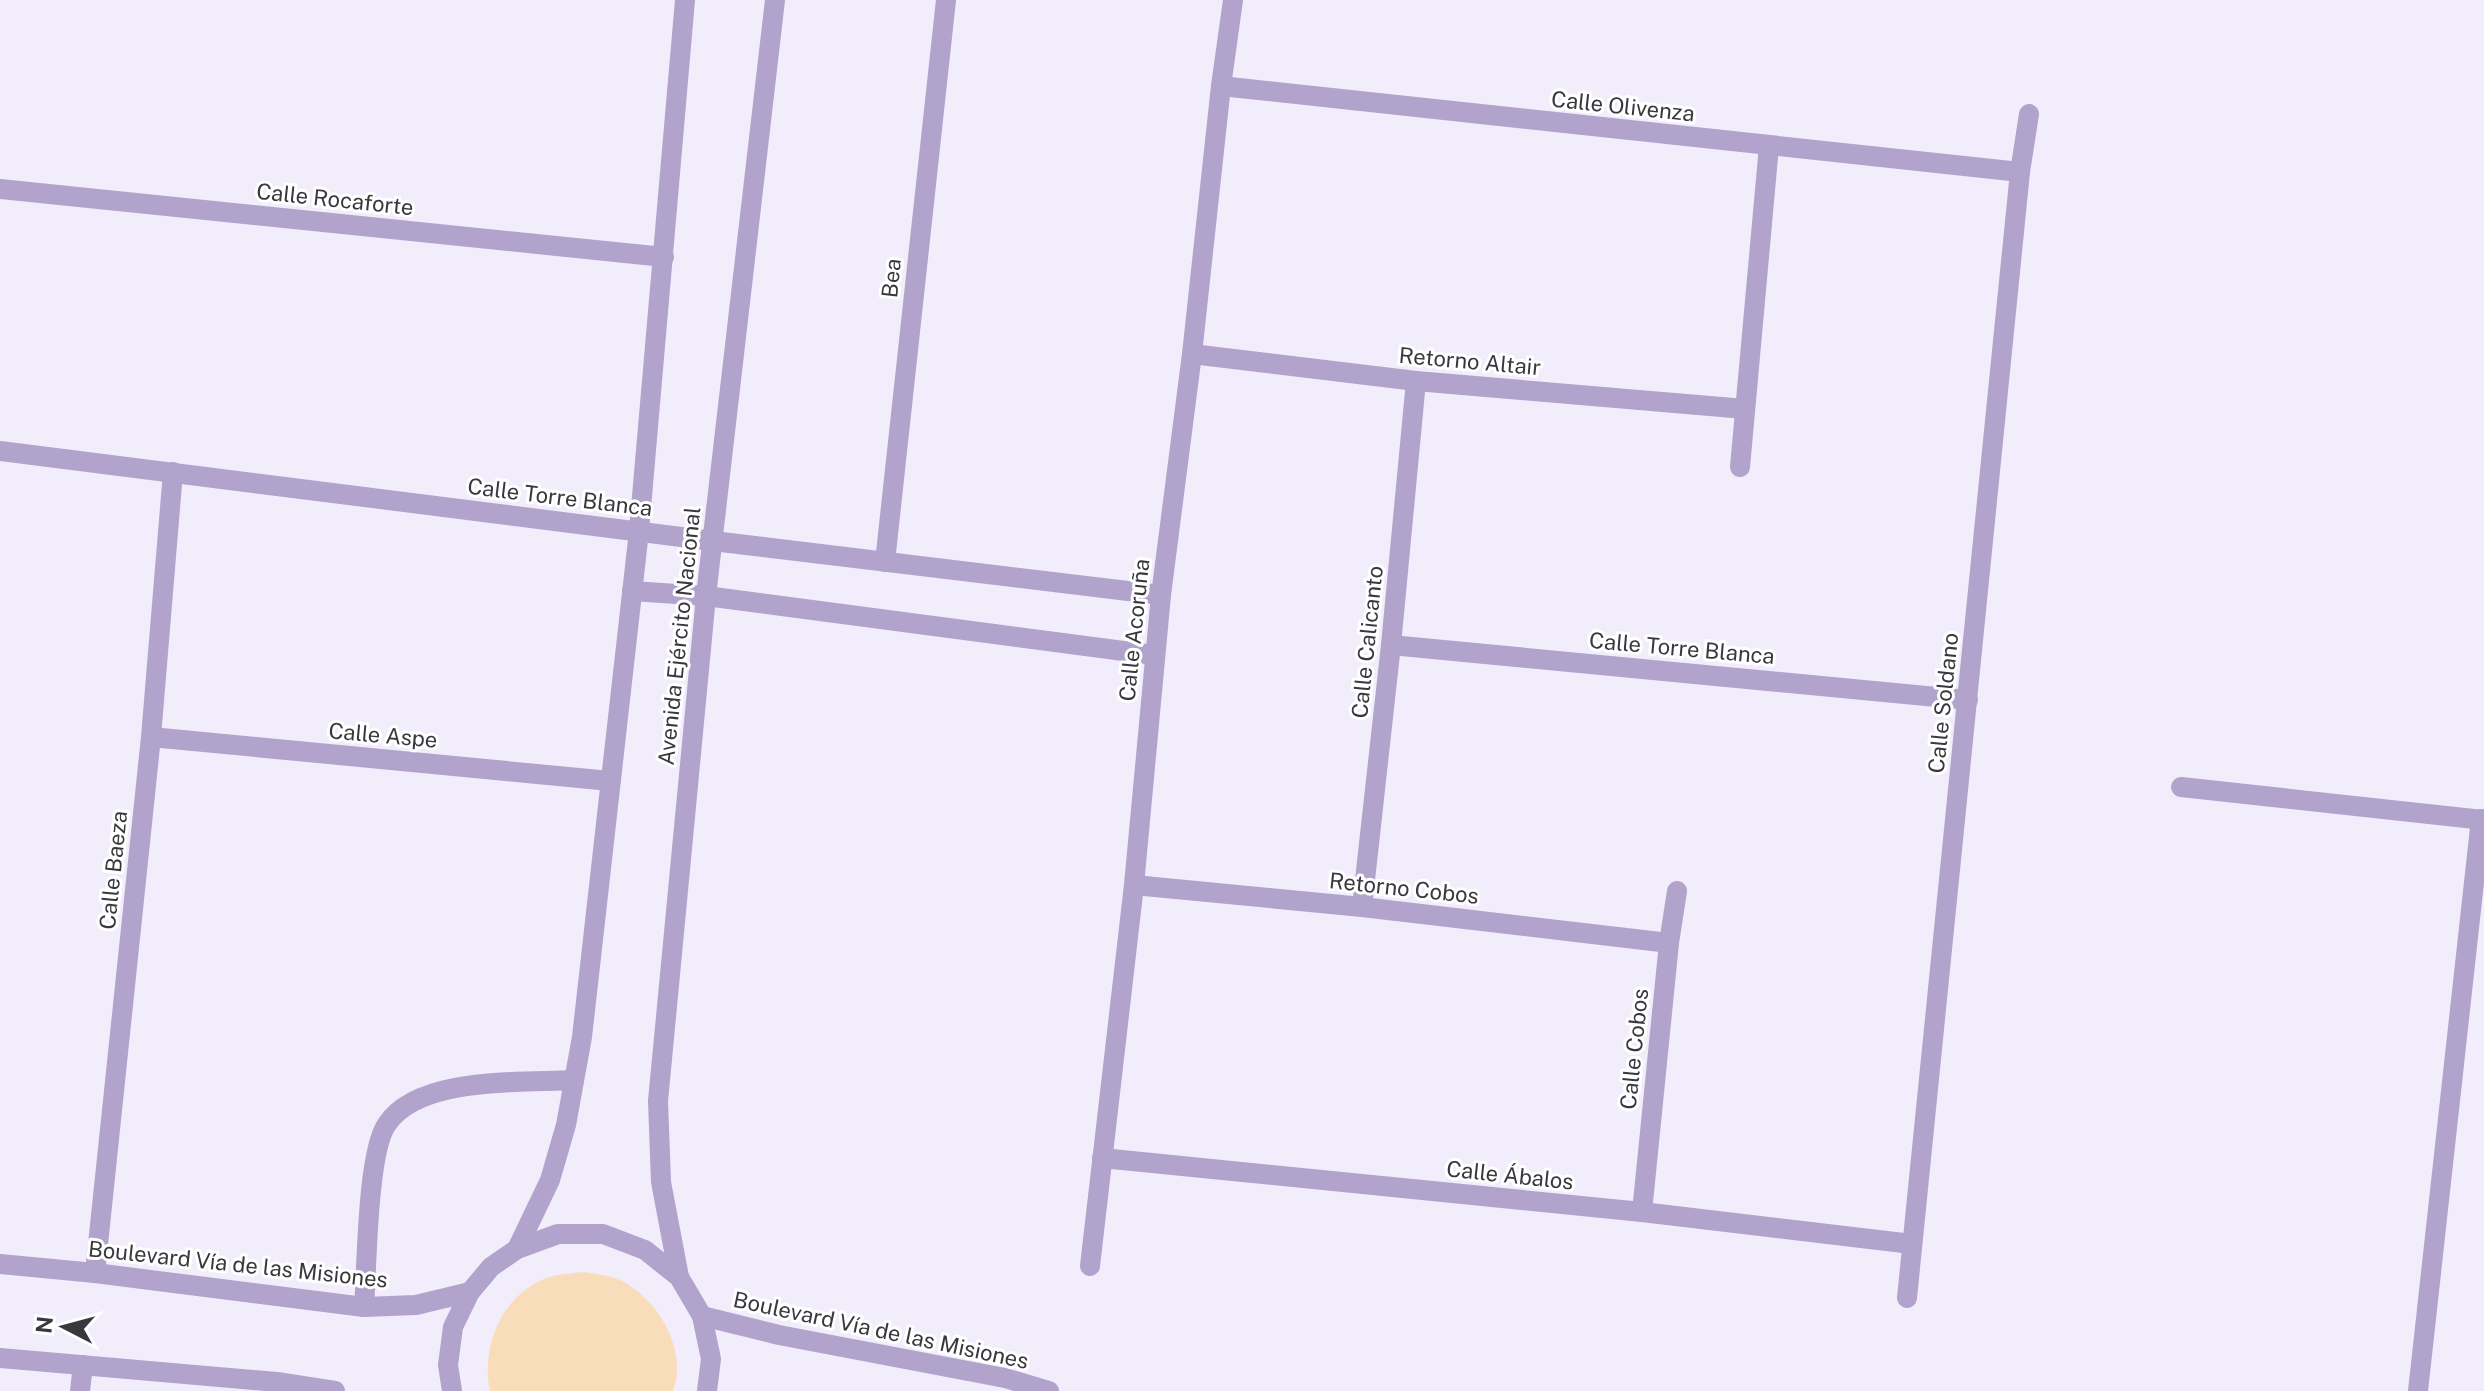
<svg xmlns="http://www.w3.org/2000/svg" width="2484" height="1391" viewBox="0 0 2484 1391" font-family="'Public Sans',sans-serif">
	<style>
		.green { fill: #f9dcb9 }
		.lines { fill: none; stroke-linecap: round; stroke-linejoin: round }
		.service { stroke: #b1a3cb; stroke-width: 20 }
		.minor { stroke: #b1a3cb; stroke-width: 20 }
		.tertiary { stroke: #b1a3cb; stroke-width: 20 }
		.labels { text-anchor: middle; stroke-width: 6; stroke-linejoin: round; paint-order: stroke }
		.street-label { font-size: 22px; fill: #39383d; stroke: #fff }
	</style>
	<rect width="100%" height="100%" fill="#f1edfb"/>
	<path class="green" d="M584,1272c10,2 22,3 31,6 40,15 74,71 58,113h-183c-10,-47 14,-101 63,-115 10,-2 21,-3 31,-4z"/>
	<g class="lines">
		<path class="service" d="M364,1307c3,-39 3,-155 23,-183 32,-48 135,-41 187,-44"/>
		<g class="minor">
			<polyline points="1221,86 2020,172"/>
			<polyline points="0,189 664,257"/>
			<polyline points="1192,354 1416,381 1745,409"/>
			<polyline points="0,451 713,541 1161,595"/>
			<polyline points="1740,467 1769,146"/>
			<polyline points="885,562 946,0"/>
			<polyline points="632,591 706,596 1154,655"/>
			<polyline points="1391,645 1968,700"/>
			<polyline points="151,737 610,781"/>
			<polyline points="2181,787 2484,820"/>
			<polyline points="1134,885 1362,907 1669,943"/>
			<polyline points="1362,907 1391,645 1416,381"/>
			<polyline points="1102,1158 1642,1212 1912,1244"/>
			<polyline points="1642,1212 1669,943 1677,891"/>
			<polyline points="1090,1266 1134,885 1161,595 1192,354 1221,86 1233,0"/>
			<polyline points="95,1273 151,737 173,472"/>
			<polyline points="1907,1298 2020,172 2029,114"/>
			<polyline points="80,1391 83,1365"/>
			<polyline points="2418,1391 2481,819"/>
		</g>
		<g class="tertiary">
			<polyline points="517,1249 550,1180 566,1125 582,1037 639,531 685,0"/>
			<polyline points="0,1264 95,1273 364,1307 416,1305 470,1292"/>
			<polyline points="679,1277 661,1182 658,1101 706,596 775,0"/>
			<polyline points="702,1316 779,1335 1005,1378 1049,1391"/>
			<polyline points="0,1358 277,1382 335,1391"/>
			<polyline points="452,1391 448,1365 453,1327 470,1292 491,1267 517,1249 558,1234 603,1234 645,1250 679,1277 702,1316 711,1359 707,1391"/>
		</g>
	</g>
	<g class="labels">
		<g class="street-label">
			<text transform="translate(1623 106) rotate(6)" y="8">Calle Olivenza</text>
			<text transform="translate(335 199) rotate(6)" y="8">Calle Rocaforte</text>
			<text transform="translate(891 278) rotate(-84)" y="8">Bea</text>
			<text transform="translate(1470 361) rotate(5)" y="8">Retorno Altair</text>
			<text transform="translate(560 497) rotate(7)" y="8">Calle Torre Blanca</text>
			<text transform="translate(1134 630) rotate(-84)" y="8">Calle Acoruña</text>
			<text transform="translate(679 636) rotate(-84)" y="8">Avenida Ejército Nacional</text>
			<text transform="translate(1367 642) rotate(-84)" y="8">Calle Calicanto</text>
			<text transform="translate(1682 648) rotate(5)" y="8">Calle Torre Blanca</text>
			<text transform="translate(1943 703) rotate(-84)" y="8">Calle Soldano</text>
			<text transform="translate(383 735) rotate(5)" y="8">Calle Aspe</text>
			<text transform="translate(113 870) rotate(-84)" y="8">Calle Baeza</text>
			<text transform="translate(1404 888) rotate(6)" y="8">Retorno Cobos</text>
			<text transform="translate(1634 1049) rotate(-84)" y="8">Calle Cobos</text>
			<text transform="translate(1510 1175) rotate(6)" y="8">Calle Ábalos</text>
			<text transform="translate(238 1264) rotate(6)" y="8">Boulevard Vía de las Misiones</text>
			<text transform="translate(881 1330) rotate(12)" y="8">Boulevard Vía de las Misiones</text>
		</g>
	</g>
	<g transform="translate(64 1327) rotate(276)" stroke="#ffffff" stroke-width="6" paint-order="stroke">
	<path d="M0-6L14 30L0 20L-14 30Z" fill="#39383d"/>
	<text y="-12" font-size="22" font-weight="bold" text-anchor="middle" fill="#39383d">N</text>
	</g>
</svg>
